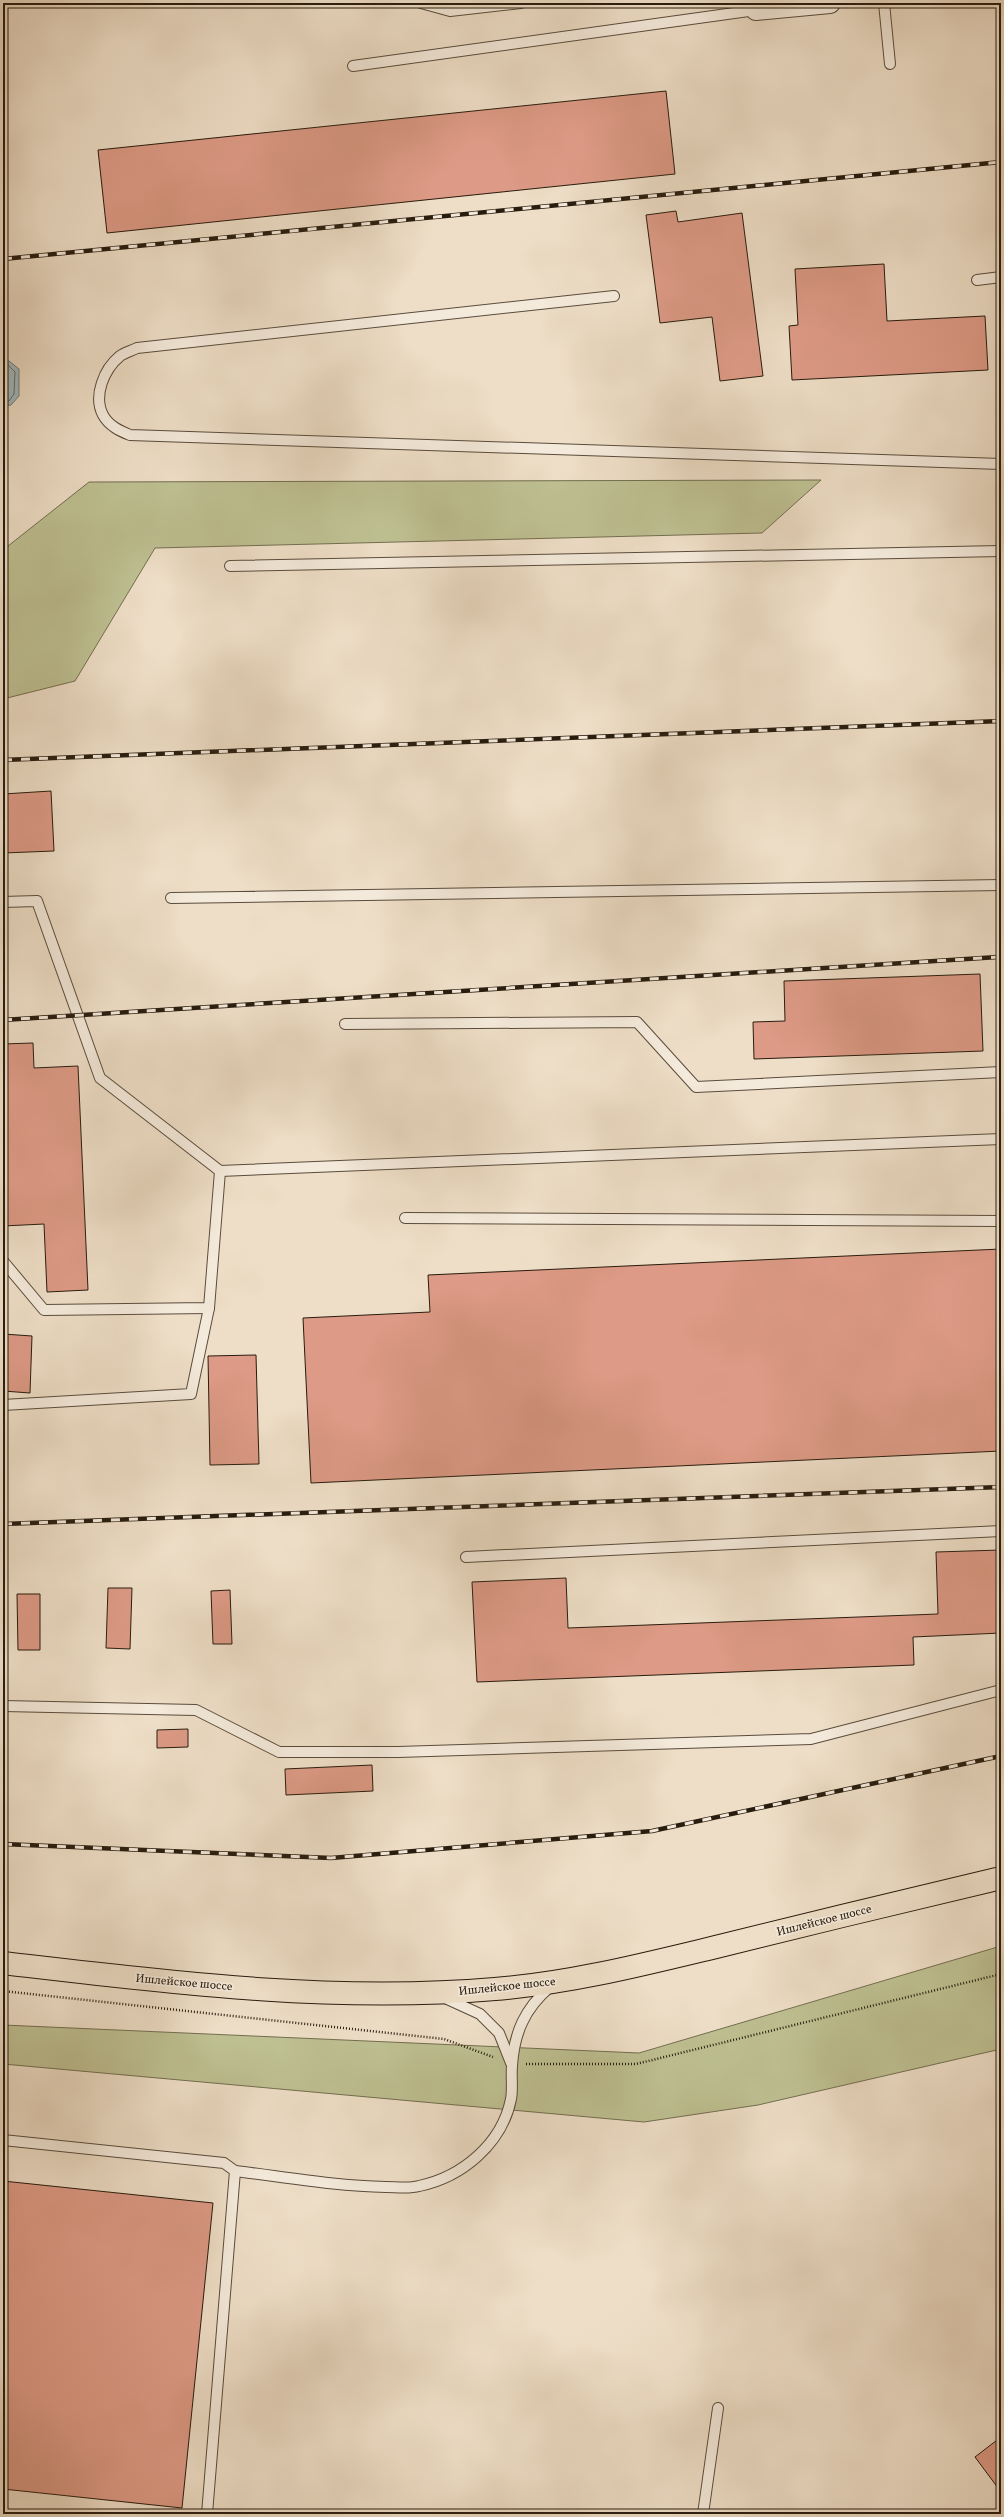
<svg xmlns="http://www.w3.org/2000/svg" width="1004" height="2517" viewBox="0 0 1004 2517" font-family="Vollkorn,serif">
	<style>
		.green { fill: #bec092; stroke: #736e50 }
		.water { fill: #a0b9c1; stroke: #707a79 }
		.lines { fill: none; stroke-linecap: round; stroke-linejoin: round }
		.shore { stroke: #646a68; stroke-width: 1 }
		.building { fill: #dd9a86; stroke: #281c0e }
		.service-casing { stroke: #5a4c3c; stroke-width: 12 }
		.minor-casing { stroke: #5a4c3c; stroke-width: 22 }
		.primary-casing { stroke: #281c0e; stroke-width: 24 }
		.path { stroke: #281c0e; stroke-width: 2.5; stroke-dasharray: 1 2; stroke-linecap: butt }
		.service { stroke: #f4eadb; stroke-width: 10 }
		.minor { stroke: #f4eadb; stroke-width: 20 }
		.primary { stroke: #eedec7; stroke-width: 22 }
		.rail-casing { stroke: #281c0e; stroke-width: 4.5 }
		.rail { stroke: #f4eadb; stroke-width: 3; stroke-dasharray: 9; stroke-linecap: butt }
		.labels { text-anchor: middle; stroke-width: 3.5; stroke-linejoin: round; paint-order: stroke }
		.street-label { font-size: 12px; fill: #281c0e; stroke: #f4eadb }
	</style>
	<rect width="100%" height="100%" fill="#eedec7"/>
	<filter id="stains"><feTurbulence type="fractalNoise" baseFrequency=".005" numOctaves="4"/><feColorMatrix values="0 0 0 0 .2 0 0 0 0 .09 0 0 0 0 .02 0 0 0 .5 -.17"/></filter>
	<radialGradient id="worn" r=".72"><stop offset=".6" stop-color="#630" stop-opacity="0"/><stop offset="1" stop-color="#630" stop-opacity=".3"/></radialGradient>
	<g class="green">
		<polygon points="821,480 762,533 155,548 75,681 3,699 3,550 89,482"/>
		<polygon points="1001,1946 1001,2049 758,2105 644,2122 3,2064 3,2025 639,2053"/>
	</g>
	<polygon class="water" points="3,361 9,361 19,369 19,396 11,405 3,406"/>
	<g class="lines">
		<polyline class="shore" points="3,365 8,365 15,372 14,394 9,401 3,402"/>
	</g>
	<g class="building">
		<polygon points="666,91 675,174 107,233 98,150"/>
		<polygon points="676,211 678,222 742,213 763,376 720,381 712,317 660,323 646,215"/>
		<polygon points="884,264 887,321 985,316 988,370 792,380 789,326 798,325 795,269"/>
		<polygon points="51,791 54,851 3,853 3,794"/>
		<polygon points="980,974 983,1051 754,1059 753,1022 785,1021 784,981"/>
		<polygon points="33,1043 34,1068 78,1066 88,1290 47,1292 44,1224 3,1226 3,1044"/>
		<polygon points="1001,1249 1001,1451 311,1483 303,1318 430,1312 428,1275"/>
		<polygon points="3,1334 32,1336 30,1393 3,1391"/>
		<polygon points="256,1355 259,1464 210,1465 208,1356"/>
		<polygon points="1001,1550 1001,1633 913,1637 914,1665 477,1682 472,1582 566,1578 568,1628 938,1614 936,1552"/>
		<polygon points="108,1588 132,1588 130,1649 106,1648"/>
		<polygon points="230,1590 232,1644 213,1644 211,1591"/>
		<polygon points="17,1594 40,1594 40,1650 18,1650"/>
		<polygon points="188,1729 188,1747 157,1748 157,1730"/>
		<polygon points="372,1765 373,1791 286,1795 285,1769"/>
		<polygon points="3,2181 213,2203 182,2508 3,2489"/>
		<polygon points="1001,2437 1001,2492 975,2457"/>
	</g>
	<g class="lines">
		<g class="service-casing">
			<g id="service">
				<polyline points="421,3 450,11 521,3"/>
				<polyline points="884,3 890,64"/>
				<polyline points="353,66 756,10 754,6"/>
				<polyline points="977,280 1001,277"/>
				<path d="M614,296l-477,52c-6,3 -13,5 -17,8 -16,13 -27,40 -17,59 6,11 17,16 27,20l871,29"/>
				<polyline points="230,566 1001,551"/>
				<polyline points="171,898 1001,885"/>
				<polyline points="3,902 37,901 100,1078 220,1171 1001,1139"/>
				<polyline points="345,1024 637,1022 696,1087 1001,1072"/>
				<polyline points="405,1218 1001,1221"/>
				<polyline points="3,1261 44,1310 209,1308 220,1171"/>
				<polyline points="3,1405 191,1394 209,1308"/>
				<polyline points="466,1557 1001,1531"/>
				<polyline points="3,1706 196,1710 279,1752 398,1752 811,1739 1001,1690"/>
				<polyline points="445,1998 480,2014 499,2033 511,2063"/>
				<polyline points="3,2140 224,2163 235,2171 207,2514"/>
				<path d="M235,2171c50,6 100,15 151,16 10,0 23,2 33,-1 43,-9 83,-42 92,-87 2,-10 0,-23 1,-33 2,-33 13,-58 38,-79"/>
				<polyline points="703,2514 718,2408"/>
			</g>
		</g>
		<g class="minor-casing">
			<polyline id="minor" points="756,10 830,3"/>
		</g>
		<g class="primary-casing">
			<path id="primary" d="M3,1963c163,19 328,40 492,26 77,-6 154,-26 229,-44 92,-23 185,-45 277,-67"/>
		</g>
		<g class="path">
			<polyline points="3,1991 444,2039 493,2057"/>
			<polyline points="526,2064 636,2064 1001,1974"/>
		</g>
		<use href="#service" class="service"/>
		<use href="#minor" class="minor"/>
		<use href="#primary" class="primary"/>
		<g class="rail-casing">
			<g id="rail">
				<polyline points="3,259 1001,162"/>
				<polyline points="3,760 1001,721"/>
				<polyline points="3,1020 998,957"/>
				<polyline points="3,1524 1001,1487"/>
				<polyline points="3,1844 331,1858 652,1831 1001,1756"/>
			</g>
		</g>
		<use href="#rail" class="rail"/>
	</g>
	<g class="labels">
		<g class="street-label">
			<text transform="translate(824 1920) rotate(-14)" y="4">Ишлейское шоссе</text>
			<text transform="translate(184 1982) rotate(5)" y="4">Ишлейское шоссе</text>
			<text transform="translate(507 1986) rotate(-6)" y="4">Ишлейское шоссе</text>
		</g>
	</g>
	<rect width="1004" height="2517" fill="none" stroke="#eedec7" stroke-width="16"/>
	<rect x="4" y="4" width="996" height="2509" fill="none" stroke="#281c0e" stroke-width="2"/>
	<rect x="8" y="8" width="988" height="2501" fill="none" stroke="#281c0e"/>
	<rect width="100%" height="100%" filter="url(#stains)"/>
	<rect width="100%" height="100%" fill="url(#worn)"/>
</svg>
